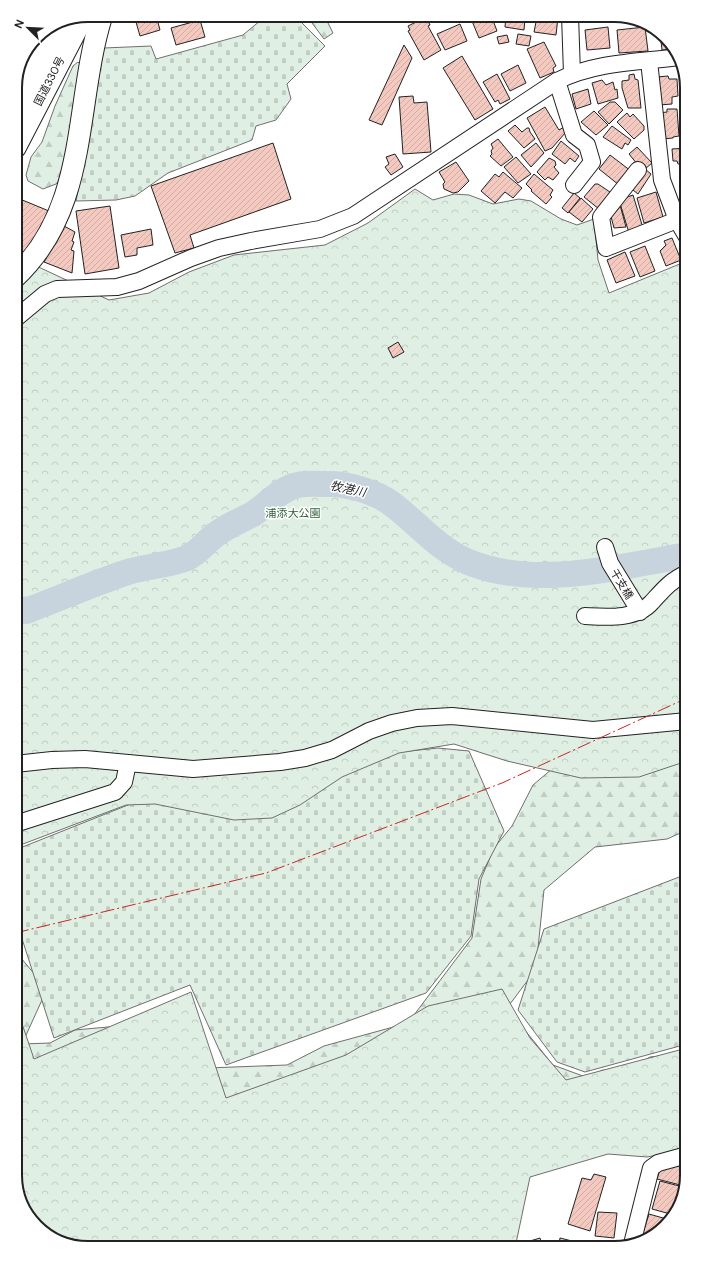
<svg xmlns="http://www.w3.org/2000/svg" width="702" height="1263" viewBox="0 0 702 1263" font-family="'DM Sans','Noto Sans JP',sans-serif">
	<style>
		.forest { fill: url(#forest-firs); stroke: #6f6f6f }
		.cemetery { fill: url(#cemetery-stones); stroke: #6f6f6f }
		.park { fill: url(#park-crowns); stroke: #6f6f6f }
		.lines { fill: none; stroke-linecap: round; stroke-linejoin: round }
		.river { stroke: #c7d3dd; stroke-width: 26 }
		.building { fill: url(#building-hatch); stroke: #222 }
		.minor-casing { stroke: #222; stroke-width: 18 }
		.major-casing { stroke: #222; stroke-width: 23 }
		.highway-casing { stroke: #222; stroke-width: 24 }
		.minor { stroke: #fff; stroke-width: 16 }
		.major { stroke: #fff; stroke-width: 21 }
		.highway { stroke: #fff; stroke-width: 22 }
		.power { stroke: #c62828; stroke-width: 1; stroke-dasharray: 14 3 2 3; stroke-linecap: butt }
		.labels { text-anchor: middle; stroke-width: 3; stroke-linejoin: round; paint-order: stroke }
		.street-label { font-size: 11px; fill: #222; stroke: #fff }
		.park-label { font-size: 11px; fill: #2f5e38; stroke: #fff }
		.water-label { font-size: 12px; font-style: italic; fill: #222; stroke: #fff }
		.rim { fill: none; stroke: #222; stroke-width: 2 }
	</style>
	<defs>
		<pattern id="forest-firs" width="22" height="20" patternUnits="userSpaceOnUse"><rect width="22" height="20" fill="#e0efe3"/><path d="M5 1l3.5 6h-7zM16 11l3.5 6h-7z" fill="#c0cdc2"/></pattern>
		<pattern id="cemetery-stones" width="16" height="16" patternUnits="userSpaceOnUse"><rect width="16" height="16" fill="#e0efe3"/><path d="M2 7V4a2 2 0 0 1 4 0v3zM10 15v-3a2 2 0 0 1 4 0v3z" fill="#c0cdc2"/></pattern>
		<pattern id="park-crowns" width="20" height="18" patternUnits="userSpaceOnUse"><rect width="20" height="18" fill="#e0efe3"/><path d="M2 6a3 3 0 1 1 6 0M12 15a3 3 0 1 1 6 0" fill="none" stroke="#c0cdc2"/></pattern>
		<pattern id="building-hatch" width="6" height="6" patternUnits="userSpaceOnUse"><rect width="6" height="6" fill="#f3c9c0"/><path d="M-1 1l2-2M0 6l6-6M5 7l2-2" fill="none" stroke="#d0aca5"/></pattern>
	</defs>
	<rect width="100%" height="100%" fill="#fff"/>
	<g class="forest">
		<polygon points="306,15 324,15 333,33 324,39"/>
		<polygon points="78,62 82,66 61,178 56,184 43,189 28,181 26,175 31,157 42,142 55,106 73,66"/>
		<polygon points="581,755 620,761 679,760 687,757 687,830 667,839 595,847 544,890 538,948 575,992 576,1002 571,1008 558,1003 528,980 507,1008 553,1065 591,1079 602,1070 622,1073 650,1057 671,1055 687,1051 687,1095 676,1086 648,1084 630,1090 602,1088 546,1079 507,1101 409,1126 343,1121 318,1113 285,1134 217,1139 184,1183 172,1189 156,1183 152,1165 164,1125 134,1098 86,1097 57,1073 15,1081 15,916 20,922 21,958 41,982 42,1000 22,1044 50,1043 75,1030 119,1026 168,1010 182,1014 202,1031 207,1068 287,1065 324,1046 408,1023 472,938 481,879 494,848 512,826 533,785 565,758"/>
	</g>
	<g class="cemetery">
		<polygon points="267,15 294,15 325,46 287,84 291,99 276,120 256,126 252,140 168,173 135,196 116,200 76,201 104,48 151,46 156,59 243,35"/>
		<polygon points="438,748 469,751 504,831 479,879 471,936 426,993 226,1065 190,985 54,1038 15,917 15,850 138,801 363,756"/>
		<polygon points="687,874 687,1044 585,1072 557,1062 518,1010 544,929"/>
	</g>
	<g class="park">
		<polygon points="415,189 433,200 454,194 469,195 493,204 519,199 531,201 561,219 577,225 594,219 598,260 609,293 687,261 687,761 639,777 581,778 507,761 454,744 399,753 342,777 300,805 272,818 234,820 155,804 126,805 15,847 15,256 109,300 149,293 189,272 234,255 325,245 368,223"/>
		<polygon points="502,989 530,1038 566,1080 687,1048 687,1149 647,1157 608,1154 530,1177 515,1248 83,1248 47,1236 22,1207 15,1175 15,1003 34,1059 191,992 226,1098 346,1055 428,1006"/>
	</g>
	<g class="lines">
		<path class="river" d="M15,611h11c35,-13 70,-29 105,-40 18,-5 39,-6 56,-13 12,-6 18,-15 28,-23 11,-9 25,-14 38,-21 14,-9 28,-26 45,-29 9,-2 20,-1 29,-1 18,-1 50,8 65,20 25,19 44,43 74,57 66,29 153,6 221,-6"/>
	</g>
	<g class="building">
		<polygon points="134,15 156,15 160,30 140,36"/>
		<polygon points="336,15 350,15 340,22"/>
		<polygon points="491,15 497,31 479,38 472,21 480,15"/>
		<polygon points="506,15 524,15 525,18 524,30 505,27"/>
		<polygon points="540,15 558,17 556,35 534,32 536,22 539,22"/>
		<polygon points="587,15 606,15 607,18 588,20"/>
		<polygon points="426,17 430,25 428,26 441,50 424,60 408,31 410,30 408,26"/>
		<polygon points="200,20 205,37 176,45 171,28"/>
		<polygon points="460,24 467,41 445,50 437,34"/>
		<polygon points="608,27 610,48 587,50 585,30"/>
		<polygon points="645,27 648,51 619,53 617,30"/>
		<polygon points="660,33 674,49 662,50"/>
		<polygon points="518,34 531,36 529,46 516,44"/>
		<polygon points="507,35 509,42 499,44 497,37"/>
		<polygon points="544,42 556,66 553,68 554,72 540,78 527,49"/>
		<polygon points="404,45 412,58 382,125 369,120"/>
		<polygon points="462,56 493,109 475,120 443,68"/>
		<polygon points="518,65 526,83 510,91 501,74"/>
		<polygon points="497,74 510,99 500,104 498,100 495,102 483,82"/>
		<polygon points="634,74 635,79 638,80 641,108 628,108 622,88 622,81 629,80 629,75"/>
		<polygon points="668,76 669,79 677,79 678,96 672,97 672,104 659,105 657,77"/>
		<polygon points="683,78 685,78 687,88 687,97 685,97"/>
		<polygon points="602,80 606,85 613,82 615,90 617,89 618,98 598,104 592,83"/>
		<polygon points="588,89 591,104 576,109 572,94"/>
		<polygon points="413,96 414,103 427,102 431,152 403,154 399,97"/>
		<polygon points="683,101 687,101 687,128 684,129"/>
		<polygon points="610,102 615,102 623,110 609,124 598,112"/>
		<polygon points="545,107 559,130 564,127 566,132 552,148 545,151 527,118"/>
		<polygon points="667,109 677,109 679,136 673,137 673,138 662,139 659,113 667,112"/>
		<polygon points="594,111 608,125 596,135 581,122"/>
		<polygon points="627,113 630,117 633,114 644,126 644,130 634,139 617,122"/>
		<polygon points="515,125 522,132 527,128 529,128 530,132 535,139 524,148 508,131"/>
		<polygon points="612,126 631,140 628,145 625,143 622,149 603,137"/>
		<polygon points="498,139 513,157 501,166 490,156 492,154 491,151 493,148 491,144"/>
		<polygon points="561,141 579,156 575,162 570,158 565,164 552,154"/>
		<polygon points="273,143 291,199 190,235 194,248 175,253 151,186"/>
		<polygon points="536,143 544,153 531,167 521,155"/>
		<polygon points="637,147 652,163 645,169 651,174 638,194 628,186 642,170 629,154"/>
		<polygon points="687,148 687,163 678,164 677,161 673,161 672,149"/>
		<polygon points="395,154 403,167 391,175 385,167 389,164 386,157"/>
		<polygon points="610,155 631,171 619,185 599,169"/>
		<polygon points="516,157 531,174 518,183 504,167"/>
		<polygon points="549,158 555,161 556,165 554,167 559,173 553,180 548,177 545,180 537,172"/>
		<polygon points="456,162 469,181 458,192 453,193 444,189 443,184 445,182 439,172"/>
		<polygon points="683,170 687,170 687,186 686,181 681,182 680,177 684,175"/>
		<polygon points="503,172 522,188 513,198 505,192 495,203 481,191 495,174 499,177"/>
		<polygon points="534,174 553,190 550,195 552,197 546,204 531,191 532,190 526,184"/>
		<polygon points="595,184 598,184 610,192 608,195 609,196 599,209 584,197"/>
		<polygon points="656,192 663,217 644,223 637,198"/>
		<polygon points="574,193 580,198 568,213 562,208"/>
		<polygon points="633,195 643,228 629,233 619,200"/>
		<polygon points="687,195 687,209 686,204 683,204 681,196"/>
		<polygon points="15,197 49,211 28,256 15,251"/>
		<polygon points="581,198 593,209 582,222 569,212"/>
		<polygon points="620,205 626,227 614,228 609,209"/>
		<polygon points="110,206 119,268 85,274 76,211"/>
		<polygon points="64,226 75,232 72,241 74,242 71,250 74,251 72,273 44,262"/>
		<polygon points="151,229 153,245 137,248 137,255 125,257 121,235"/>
		<polygon points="672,238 681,260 666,266 660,251 666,245 664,241"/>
		<polygon points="645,246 655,271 640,277 630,252"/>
		<polygon points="625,252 635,276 616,283 607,260"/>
		<polygon points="398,342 404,352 393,358 388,348"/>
		<polygon points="680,1166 687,1167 684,1186 657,1179 661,1167"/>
		<polygon points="594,1174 606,1177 590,1231 568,1224 582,1178 591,1180"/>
		<polygon points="660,1181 683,1187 674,1215 652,1209"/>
		<polygon points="598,1212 617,1213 614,1238 595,1236"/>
		<polygon points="649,1214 670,1220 653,1235 643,1233"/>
		<polygon points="540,1238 543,1248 521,1248 520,1244"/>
		<polygon points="560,1238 588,1245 587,1248 558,1248"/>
	</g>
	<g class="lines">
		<g class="minor-casing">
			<g id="minor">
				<polyline points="570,15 572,74"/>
				<polyline points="557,81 574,135 587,145 592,162 574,185"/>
				<polyline points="638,170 601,217 606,248 677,220 662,180 649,61"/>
				<polyline points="677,220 687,237"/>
				<path d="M15,319l30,-25 12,-5 60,-2 22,-6 52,-23 28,-10 32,-7 69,-12 33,-13 204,-135c38,-19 81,-19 123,-24"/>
				<polyline points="605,547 610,563 640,612"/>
				<path d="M585,616c21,1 52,4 67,-14 11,-12 19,-22 35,-29"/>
				<polyline points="15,764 52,760 85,759 193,769 280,762 305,758 332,750 369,731 392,723 417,718 452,716 593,730 687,721"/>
				<polyline points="15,824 115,792 124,782 128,763"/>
				<polyline points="632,1244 651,1168 658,1163 687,1155"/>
			</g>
		</g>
		<g class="major-casing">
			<path id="major" d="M15,277c75,-70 59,-174 87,-262"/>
		</g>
		<g class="highway-casing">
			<g id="highway">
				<polyline points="15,103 58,22"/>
				<polyline points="15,147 83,16"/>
			</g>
		</g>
		<use href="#minor" class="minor"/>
		<use href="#major" class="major"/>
		<use href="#highway" class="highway"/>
		<polyline class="power" points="15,933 266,873 502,783 687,698"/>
	</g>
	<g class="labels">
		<g class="street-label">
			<text transform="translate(49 81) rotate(-63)" y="4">国道330号</text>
			<text transform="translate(622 584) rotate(59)" y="4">干支橋</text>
		</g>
		<g class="park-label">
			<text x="293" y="517">浦添大公園</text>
		</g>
		<g class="water-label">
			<text transform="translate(348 489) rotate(12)" y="4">牧港川</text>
		</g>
	</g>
	<path d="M0 0H702V1263H0ZM88 22H614A66 66 0 0 1 680 88V1175A66 66 0 0 1 614 1241H88A66 66 0 0 1 22 1175V88A66 66 0 0 1 88 22Z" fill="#fff" fill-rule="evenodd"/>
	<path class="rim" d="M88 22H614A66 66 0 0 1 680 88V1175A66 66 0 0 1 614 1241H88A66 66 0 0 1 22 1175V88A66 66 0 0 1 88 22Z"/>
	<g transform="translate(28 28) rotate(294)" stroke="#ffffff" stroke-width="3" paint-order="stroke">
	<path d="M0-3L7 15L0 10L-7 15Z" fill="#222222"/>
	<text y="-6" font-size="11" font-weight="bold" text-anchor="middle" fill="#222222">N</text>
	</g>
</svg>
